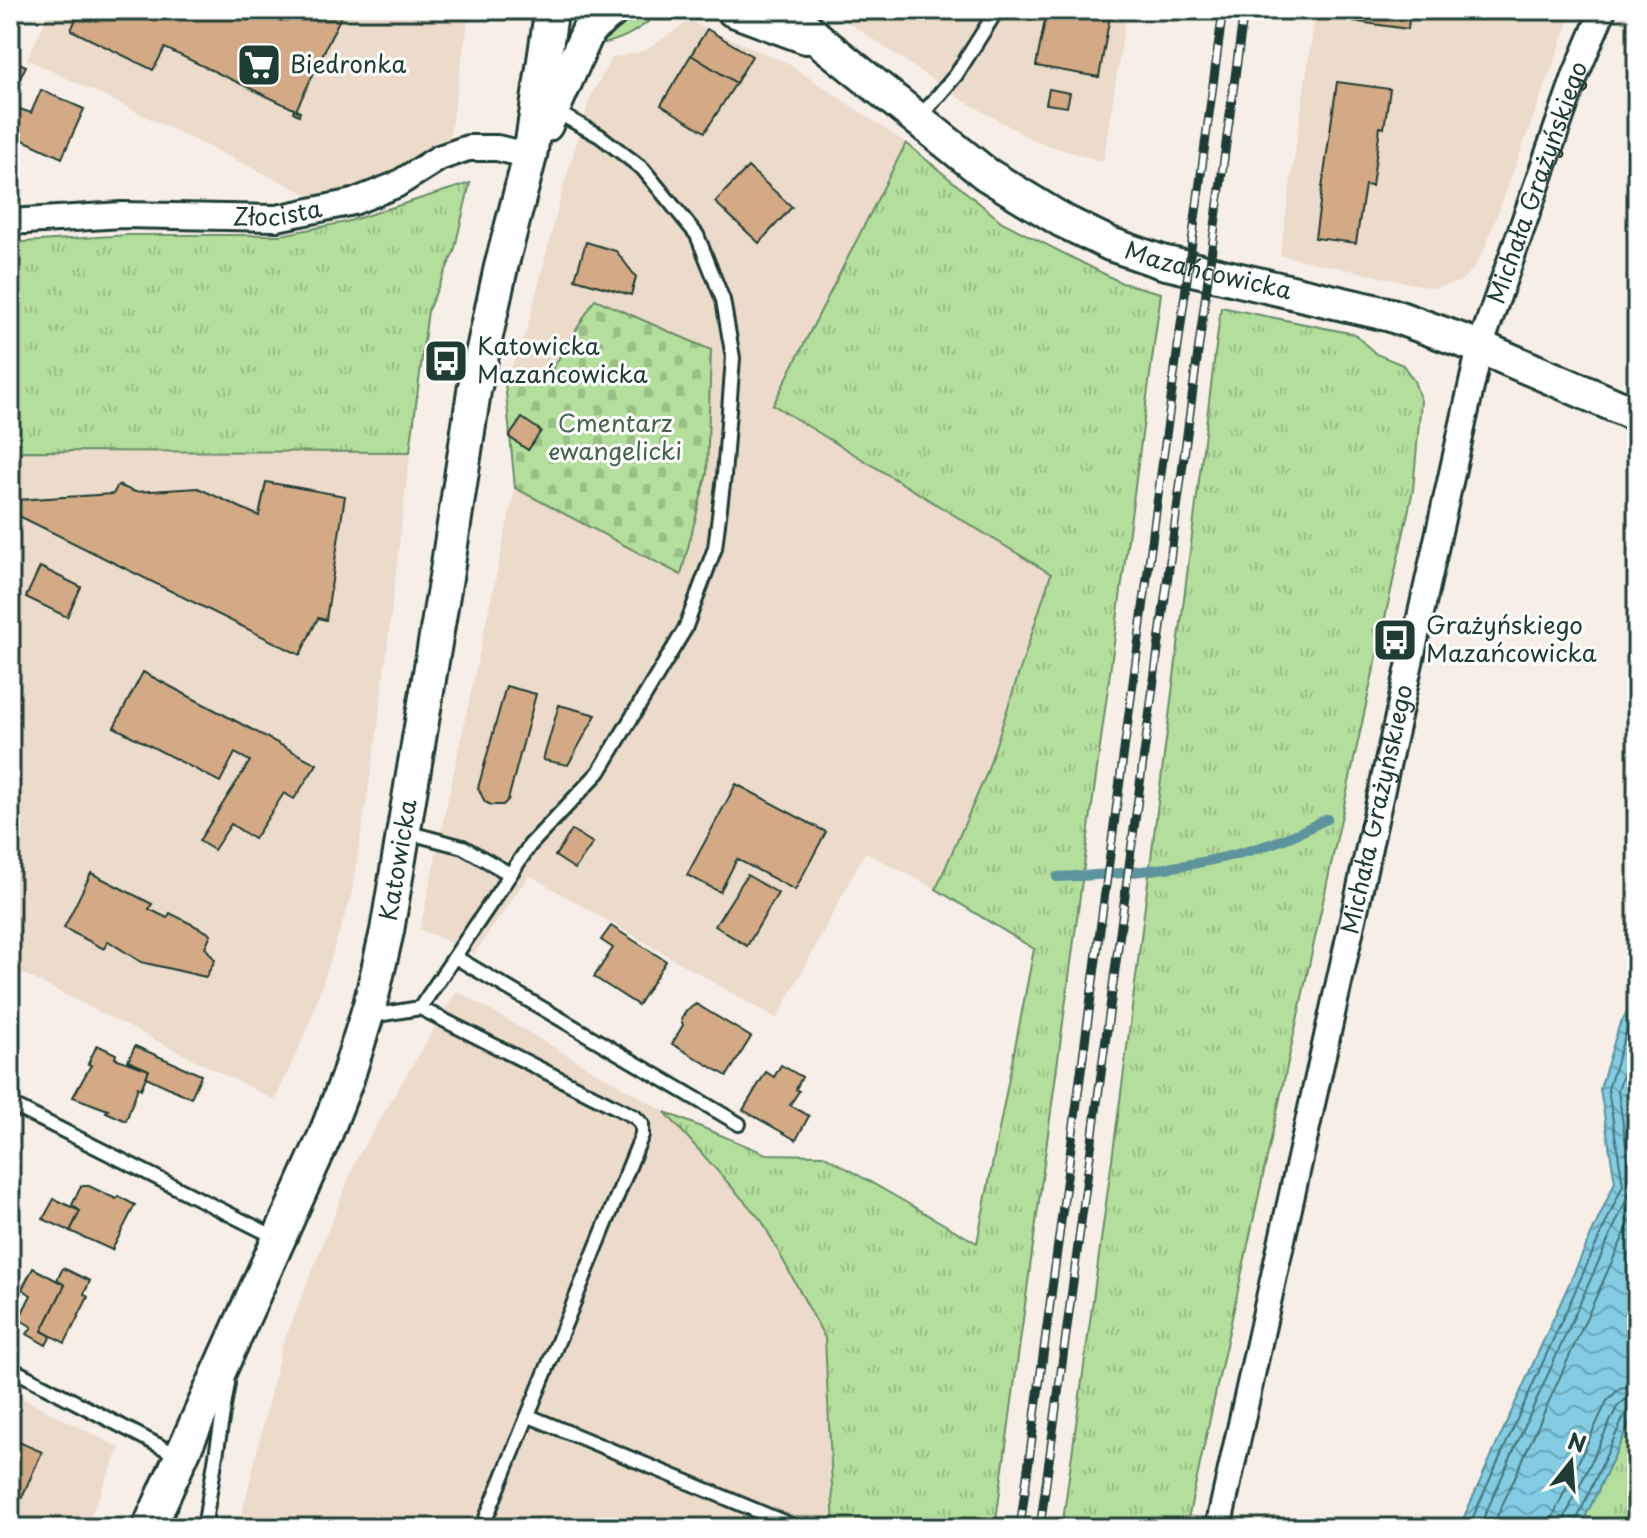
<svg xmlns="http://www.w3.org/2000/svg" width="1647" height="1538" viewBox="0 0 1647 1538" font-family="'Playpen Sans',sans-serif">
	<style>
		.built { fill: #ecdaca }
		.grass { fill: url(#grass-tufts); stroke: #698e68; stroke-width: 2 }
		.cemetery { fill: url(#cemetery-stones); stroke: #698e68; stroke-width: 2 }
		.water { fill: url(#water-waves); stroke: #5b939d; stroke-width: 2 }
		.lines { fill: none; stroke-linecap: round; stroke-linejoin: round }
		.shore { stroke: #47767a; stroke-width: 2 }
		.stream { stroke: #5b939d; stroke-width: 10 }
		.building { fill: #d3aa85; stroke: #1f3d34; stroke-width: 2 }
		.service-casing { stroke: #1f3d34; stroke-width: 18 }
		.minor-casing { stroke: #1f3d34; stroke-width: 30 }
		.tertiary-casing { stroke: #1f3d34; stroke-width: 38 }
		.service { stroke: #fff; stroke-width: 12 }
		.minor { stroke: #fff; stroke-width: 24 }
		.tertiary { stroke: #fff; stroke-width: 32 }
		.rail-casing { stroke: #1f3d34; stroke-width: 9 }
		.rail { stroke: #fff; stroke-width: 6; stroke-dasharray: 18; stroke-linecap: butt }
		.labels { text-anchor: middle; stroke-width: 6; stroke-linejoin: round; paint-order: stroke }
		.poi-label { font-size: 24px; fill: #1f3d34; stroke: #fff; text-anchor: start }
		.street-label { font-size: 24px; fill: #1f3d34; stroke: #fff }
		.park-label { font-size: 24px; fill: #44654e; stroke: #fff }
	</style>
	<defs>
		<pattern id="grass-tufts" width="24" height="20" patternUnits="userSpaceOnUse" patternTransform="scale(2)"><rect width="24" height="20" fill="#b3de9c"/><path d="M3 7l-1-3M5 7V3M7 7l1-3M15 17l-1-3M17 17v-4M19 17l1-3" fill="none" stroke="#9abf87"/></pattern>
		<pattern id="cemetery-stones" width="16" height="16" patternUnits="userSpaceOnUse" patternTransform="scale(2)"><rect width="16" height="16" fill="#b3de9c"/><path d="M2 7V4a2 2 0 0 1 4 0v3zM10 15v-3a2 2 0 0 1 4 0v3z" fill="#9abf87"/></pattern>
		<pattern id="water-waves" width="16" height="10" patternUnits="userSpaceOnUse" patternTransform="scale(2)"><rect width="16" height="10" fill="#83cce3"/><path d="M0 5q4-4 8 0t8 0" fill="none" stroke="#6ba7b9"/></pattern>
	</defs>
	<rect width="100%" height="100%" fill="#f6eee7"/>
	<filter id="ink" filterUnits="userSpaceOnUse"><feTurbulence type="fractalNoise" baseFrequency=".0125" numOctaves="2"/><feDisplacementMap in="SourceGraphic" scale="16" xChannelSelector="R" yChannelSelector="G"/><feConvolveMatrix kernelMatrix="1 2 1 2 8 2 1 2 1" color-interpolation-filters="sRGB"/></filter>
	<g filter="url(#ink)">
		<g class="built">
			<polygon points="51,10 470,10 444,169 321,201 27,59"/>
			<polygon points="830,10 1127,10 1103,162 1035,141 961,99"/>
			<polygon points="1316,10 1573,10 1486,245 1473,270 1459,282 1433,288 1280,255"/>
			<polygon points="689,21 789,64 906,143 774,405 1051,574 986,775 936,889 865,852 777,1019 529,875 474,954 420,929 515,488 681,574 707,473 595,299 548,377 505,382 527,330 562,192 590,98 612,58 645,51"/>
			<polygon points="23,451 410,452 377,734 351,897 307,1030 275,1100 10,967 10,460"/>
			<polygon points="457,991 665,1112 762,1221 825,1338 834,1528 239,1528 281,1349 357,1158"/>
			<polygon points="10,1392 120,1448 85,1528 10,1528"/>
		</g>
		<g class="grass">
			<path d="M658,10v3c-16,15 -37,29 -60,31l-1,-3c17,-14 39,-28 61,-31z"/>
			<polygon points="906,143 1002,222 1122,283 1161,293 995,1528 834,1528 825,1338 762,1221 665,1112 766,1154 823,1155 977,1243 1034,949 936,889 986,775 1051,574 773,405"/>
			<polygon points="470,183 454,252 428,310 410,452 23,451 10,460 10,243 128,235 281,235 346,222"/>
			<polygon points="1221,307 1354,334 1376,354 1403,365 1414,381 1421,401 1413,490 1186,1528 1062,1528 1124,1071"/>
			<polygon points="1637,1408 1637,1528 1580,1528"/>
		</g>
		<polygon class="cemetery" points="595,299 711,350 707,473 681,575 515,488 505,382 548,376"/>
		<polygon class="water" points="1637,994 1637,1408 1580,1528 1459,1528 1615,1182 1600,1089 1619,1026"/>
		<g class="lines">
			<g class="shore">
				<polyline points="1468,1528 1623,1185 1608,1089 1627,1029 1637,1010"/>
				<polyline points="1479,1528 1632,1187 1618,1090 1637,1031"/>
				<polyline points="1492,1528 1637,1206"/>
				<polyline points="1551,1528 1554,1514 1607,1401 1620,1388 1637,1385"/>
				<polyline points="1563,1528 1565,1517 1617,1407 1626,1399 1637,1397"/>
				<polyline points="1573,1528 1626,1412 1637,1407"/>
			</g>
			<path class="stream" d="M1057,877c73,-3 150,-10 219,-35 18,-6 34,-15 51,-23"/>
		</g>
		<g class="building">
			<polygon points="80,10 344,10 296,110 300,112 299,115 293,112 294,109 165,48 153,70 71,30"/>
			<polygon points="1047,10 1111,10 1099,77 1036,66"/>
			<polygon points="1345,10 1410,10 1408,29 1344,20"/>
			<polygon points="707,29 752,56 736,83 691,55"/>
			<polygon points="691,55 736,83 705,132 661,105"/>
			<polygon points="10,59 26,66 17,84 10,81"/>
			<polygon points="1337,82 1390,89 1384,128 1380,127 1372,186 1365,185 1356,243 1315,238"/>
			<polygon points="1049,89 1070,93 1067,107 1046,104"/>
			<polygon points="41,90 84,109 62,158 10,134 20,109 31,113"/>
			<polygon points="748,167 792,207 759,243 715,202"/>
			<polygon points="586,242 616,251 636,277 631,295 575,279"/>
			<polygon points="522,418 541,431 528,450 509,437"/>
			<polygon points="266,482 345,496 326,620 318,618 300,655 11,512 16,500 113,494 118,485 135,492 198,488 259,516"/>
			<polygon points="40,567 81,587 67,617 26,597"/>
			<polygon points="143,672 317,764 294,799 284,793 254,839 231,824 214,850 199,841 250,761 235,753 220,782 114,727"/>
			<polygon points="506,686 536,694 508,800 503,805 491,805 485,802 478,788"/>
			<polygon points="559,705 596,715 568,765 543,760"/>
			<polygon points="736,784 826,832 795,890 737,859 720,892 687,875"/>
			<polygon points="572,830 593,843 575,869 555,856"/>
			<polygon points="91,873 152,904 149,909 167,918 170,913 211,934 205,947 215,960 206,977 141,962 108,941 104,949 64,928"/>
			<polygon points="747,875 778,893 747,946 715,926"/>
			<polygon points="611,926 666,961 638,1005 594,977 613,948 601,940"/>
			<polygon points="696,1004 751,1037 727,1076 672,1044 683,1025 681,1019 687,1010"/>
			<polygon points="97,1045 116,1054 115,1058 149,1070 141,1089 138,1087 126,1121 106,1112 108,1110 73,1097 91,1065 88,1064"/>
			<polygon points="135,1046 201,1075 191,1098 146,1077 149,1070 128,1061"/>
			<polygon points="781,1065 802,1077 796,1089 799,1091 790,1105 809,1116 796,1140 743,1110 766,1072 774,1077"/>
			<polygon points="81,1186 89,1186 116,1199 118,1196 135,1205 112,1250 70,1231 80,1211 72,1205"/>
			<polygon points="54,1199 80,1211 70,1231 43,1219"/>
			<polygon points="33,1268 65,1285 42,1331 51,1336 46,1345 27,1334 32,1327 19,1319 31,1295 22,1289"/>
			<polygon points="63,1268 90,1281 84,1294 88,1297 65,1343 42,1331 65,1285 57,1280"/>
			<polygon points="10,1438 42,1452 10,1524"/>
		</g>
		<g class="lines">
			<g class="service-casing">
				<g id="service">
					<polyline points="920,117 956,75 997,10"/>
					<polyline points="406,832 463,847 510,874"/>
					<polyline points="455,957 739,1124"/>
					<polyline points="420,1008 635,1117 642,1124 642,1135 482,1528"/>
					<polyline points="371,1016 420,1008 530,845 599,772 685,629 715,548 724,476 733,358 723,300 697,235 643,169 600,136 553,110"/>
					<polyline points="10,1104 277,1238"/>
					<polyline points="10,1368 179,1456"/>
					<polyline points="529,1416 796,1527"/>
					<polyline points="204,1528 228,1383"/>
				</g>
			</g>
			<g class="minor-casing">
				<g id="minor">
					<path id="s1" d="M10,222l112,-7 155,3 76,-16 43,-17 43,-27 29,-10h29l33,8"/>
					<path id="s2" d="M1218,1528l262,-1181 96,-273 27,-64"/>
				</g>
			</g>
			<g class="tertiary-casing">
				<g id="tertiary">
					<polyline points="733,10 806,37"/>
					<path id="s3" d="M785,10l39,34 162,130 77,47 47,23 52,18 229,53 89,32 157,68"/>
					<polyline points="546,125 589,29 612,11"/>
					<path id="s4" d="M149,1528l175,-390 23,-59 23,-74 17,-74 60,-360 27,-180 27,-124 29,-111 20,-136 -3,-10"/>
				</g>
			</g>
			<use href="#service" class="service"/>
			<use href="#minor" class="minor"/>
			<use href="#tertiary" class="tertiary"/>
			<g class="rail-casing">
				<g id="rail">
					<polyline points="1020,1528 1223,10"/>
					<polyline points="1040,1528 1244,10"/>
				</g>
			</g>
			<use href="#rail" class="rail"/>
		</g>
	</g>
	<defs>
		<g id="supermarket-square" transform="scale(2.3)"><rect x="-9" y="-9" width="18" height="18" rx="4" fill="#1f3d34" stroke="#fff"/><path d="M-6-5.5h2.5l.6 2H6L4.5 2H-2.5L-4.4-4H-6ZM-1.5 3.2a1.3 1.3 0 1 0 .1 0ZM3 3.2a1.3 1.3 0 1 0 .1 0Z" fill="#fff"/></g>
		<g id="bus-square" transform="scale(2.3)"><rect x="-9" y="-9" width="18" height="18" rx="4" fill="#1f3d34" stroke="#fff"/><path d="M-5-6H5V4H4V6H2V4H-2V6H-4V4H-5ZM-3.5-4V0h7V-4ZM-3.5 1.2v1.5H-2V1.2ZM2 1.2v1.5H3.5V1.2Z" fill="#fff"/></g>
	</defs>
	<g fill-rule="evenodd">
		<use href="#supermarket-square" x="259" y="65"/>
		<use href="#bus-square" x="446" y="361"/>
		<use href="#bus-square" x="1395" y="640"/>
	</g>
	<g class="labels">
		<g class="poi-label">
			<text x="290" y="73">Biedronka</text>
			<text x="477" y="355">Katowicka<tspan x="477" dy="28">Mazańcowicka</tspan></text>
			<text x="1426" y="634">Grażyńskiego<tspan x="1426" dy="28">Mazańcowicka</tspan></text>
		</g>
		<g class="street-label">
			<text dy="8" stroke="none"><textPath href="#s2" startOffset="1384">Michała Grażyńskiego</textPath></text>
			<text dy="8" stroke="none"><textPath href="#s1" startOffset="268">Złocista</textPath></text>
			<text dy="8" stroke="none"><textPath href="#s3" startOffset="504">Mazańcowicka</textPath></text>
			<text dy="8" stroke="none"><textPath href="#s2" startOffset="736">Michała Grażyńskiego</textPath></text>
			<text dy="8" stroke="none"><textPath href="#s4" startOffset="716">Katowicka</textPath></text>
		</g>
		<g class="park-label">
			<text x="615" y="432">Cmentarz<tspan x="615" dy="28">ewangelicki</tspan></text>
		</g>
	</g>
	<rect width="1647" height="1538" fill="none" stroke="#fff" stroke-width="40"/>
	<rect x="20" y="20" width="1607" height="1498" fill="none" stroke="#1f3d34" stroke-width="3" filter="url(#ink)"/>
	<g transform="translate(1571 1462) rotate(17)" stroke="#ffffff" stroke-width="6" paint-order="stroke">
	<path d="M0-6L14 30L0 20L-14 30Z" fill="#1f3d34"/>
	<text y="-12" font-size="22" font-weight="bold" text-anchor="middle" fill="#1f3d34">N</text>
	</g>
</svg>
